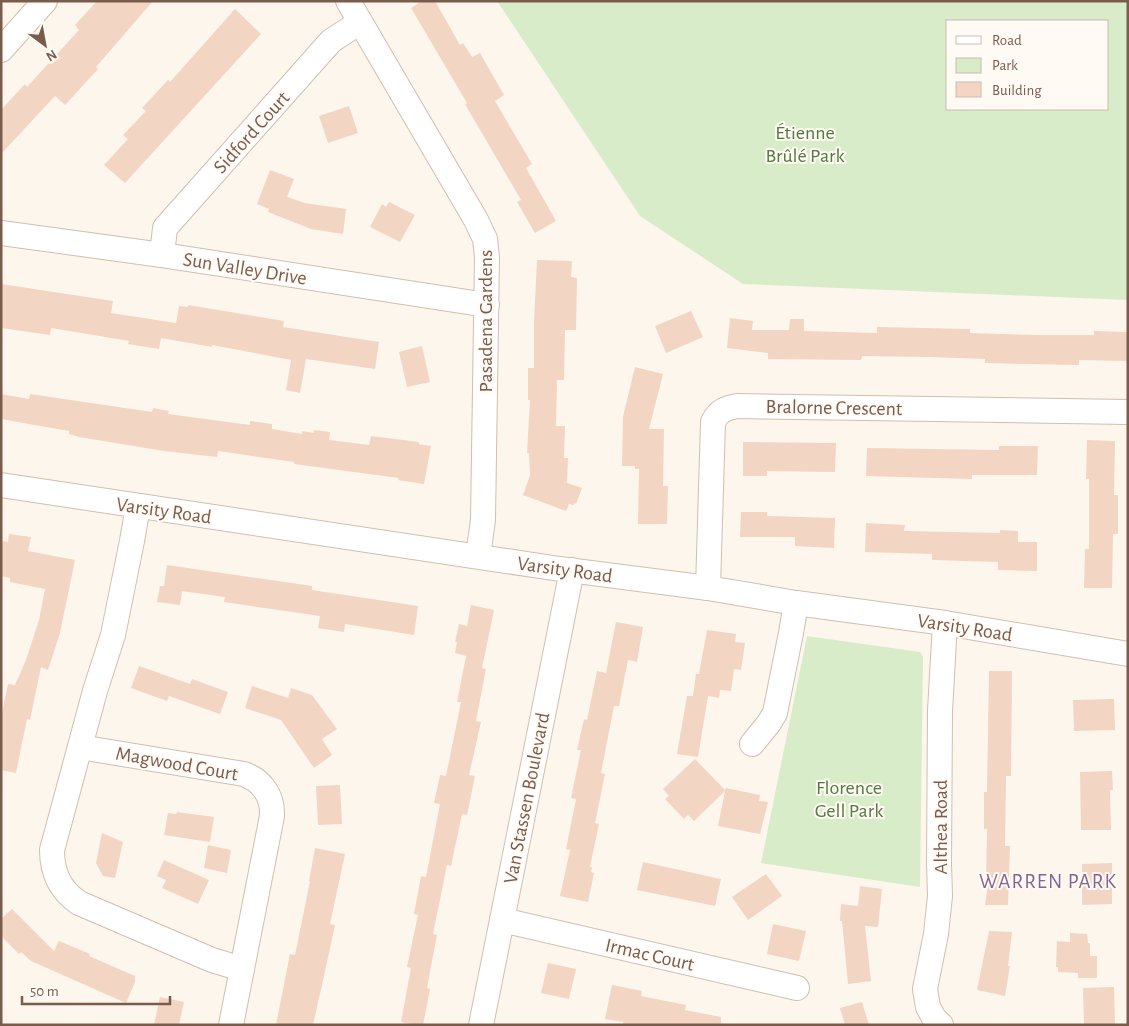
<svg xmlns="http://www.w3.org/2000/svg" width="1129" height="1026" viewBox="0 0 1129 1026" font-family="'Alegreya Sans',sans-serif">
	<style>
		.green { fill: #d8ecc9; fill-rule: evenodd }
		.building { fill: #f3d5c3 }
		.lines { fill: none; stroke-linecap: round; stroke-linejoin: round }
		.minor-casing { stroke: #d1beb0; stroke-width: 26 }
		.minor { stroke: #fff; stroke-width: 24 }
		.labels { text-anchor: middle; stroke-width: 4; stroke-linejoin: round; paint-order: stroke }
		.street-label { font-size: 20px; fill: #7a5c4d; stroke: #fffaf3 }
		.park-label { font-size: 20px; fill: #537a41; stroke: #fffaf3 }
		.neighbourhood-label { font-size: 21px; letter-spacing: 1px; fill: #846695; stroke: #fffaf3 }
	</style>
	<rect width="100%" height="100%" fill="#fdf6ec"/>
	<g class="green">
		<path d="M497,1h631v299l-385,-16 -103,-68zM948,21h160v88h-160z"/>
		<polygon points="807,636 920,652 923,657 920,887 761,863"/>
	</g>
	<g class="building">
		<polygon points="97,1 153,1 96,67 98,69 65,105 55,96 1,154 1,110 25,84 27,87 79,30 75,25"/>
		<polygon points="422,1 435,1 460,45 463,43 472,57 480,53 504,95 495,101 532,164 526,168 556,221 535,233 517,202 521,200 465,104 467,103 411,8"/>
		<polygon points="235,9 261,34 125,183 104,165 128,139 123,135 146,111 142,108 168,80 170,82"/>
		<polygon points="349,106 358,133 328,143 319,116"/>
		<polygon points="270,170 294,179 287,197 305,203 346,209 343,234 311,229 268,212 269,209 257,204"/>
		<polygon points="389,202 415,215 400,242 370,227 382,204 386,207"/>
		<polygon points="537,260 572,261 571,277 577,278 576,330 565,330 564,380 557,380 556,426 565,426 564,458 568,458 567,483 582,488 576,504 574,503 574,505 569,504 566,511 523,495 530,475 529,453 527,453 530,400 528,400 528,368 534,368 534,323"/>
		<polygon points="1,284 113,301 111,313 176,323 179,306 188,307 188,305 284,321 283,327 379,342 375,369 306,359 300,393 286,390 291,360 212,345 212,347 161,338 159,349 128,344 129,341 51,328 50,335 1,328"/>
		<polygon points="691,311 703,337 666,353 655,326"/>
		<polygon points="730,318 753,321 752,330 789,330 790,319 804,319 804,331 877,333 877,327 970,329 970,333 1036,335 1094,335 1094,331 1128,332 1128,361 1079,360 1079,365 985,363 985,359 931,357 862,356 861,360 768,359 768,353 727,348"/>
		<polygon points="422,346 430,382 407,387 399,352"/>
		<polygon points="635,367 663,374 649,429 664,429 663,486 668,486 667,524 638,524 639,469 635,469 635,466 622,466 623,417"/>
		<polygon points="1,394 29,399 30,394 152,412 153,408 169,411 168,414 220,421 250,425 250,421 272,424 272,429 302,434 302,431 314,433 314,430 330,432 329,440 369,445 371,436 419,442 419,444 431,446 424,484 398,480 399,478 294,464 294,462 218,451 217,457 164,451 79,437 69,434 69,431 1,419"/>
		<polygon points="1087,440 1115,441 1114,495 1118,495 1118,534 1113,534 1112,588 1084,588 1085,549 1089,549 1089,479 1086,479"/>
		<polygon points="743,442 836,443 835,472 767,471 767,476 743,476"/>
		<polygon points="999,446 1038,446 1037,475 972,475 972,479 866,476 867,448 999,450"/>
		<polygon points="741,512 767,512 767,516 835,518 834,548 795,546 795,537 740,537"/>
		<polygon points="866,523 905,525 904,531 1000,533 1000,530 1018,531 1018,542 1037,542 1037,571 998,570 998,562 932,560 932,554 865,552"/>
		<polygon points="9,534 31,537 28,551 75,560 60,633 48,670 41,667 30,720 27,719 16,773 1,770 1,718 8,684 15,685 26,660 39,620 45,589 10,582 10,578 1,576 1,541 8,542"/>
		<polygon points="167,565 312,586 312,590 418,606 414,635 345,624 344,632 318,628 320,616 224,602 225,597 182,591 180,605 157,602 160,586 164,586"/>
		<polygon points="471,605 494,610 482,668 486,669 476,721 481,722 469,775 475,776 467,815 462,814 451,866 447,865 433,934 437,935 427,988 430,989 423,1025 416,1025 401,1022 411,968 407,967 418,915 414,914 421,876 426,877 440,804 434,803 440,775 446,776 461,702 457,702 466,656 455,653 457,642 455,642 459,624 467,626"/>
		<polygon points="616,622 643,627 637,662 628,660 619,706 614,706 601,773 605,774 595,823 599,824 590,867 592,867 591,872 594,873 588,902 560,896 570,850 566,849 576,799 571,798 581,750 577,750 584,719 587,720 597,671 606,673"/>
		<polygon points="707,630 736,634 735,642 745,643 741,670 734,669 731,691 720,690 719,698 708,696 698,757 677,754 687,696 693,696 696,674 699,674"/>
		<polygon points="139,666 190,684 192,679 228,692 220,714 169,696 167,701 131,688"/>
		<polygon points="989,671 1012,671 1011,776 1006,776 1005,846 1010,846 1008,905 985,905 988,884 986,884 987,829 984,829 984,792 987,792"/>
		<polygon points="252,686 288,698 291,688 312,695 337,729 322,739 332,755 314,768 281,720 245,708"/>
		<polygon points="1114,699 1115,730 1074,731 1073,700"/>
		<polygon points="695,759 725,790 726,788 760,795 759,801 768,802 760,834 718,826 725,791 694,821 688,815 684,819 665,799 669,796 663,789"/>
		<polygon points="1112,771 1113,790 1110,790 1111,830 1081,830 1080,772"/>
		<polygon points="340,785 342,824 318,825 316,786"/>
		<polygon points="177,812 214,817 210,842 164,835 168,813 176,814"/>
		<polygon points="102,833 123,842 115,878 103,876 96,863"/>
		<polygon points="208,845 231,850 227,873 204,868"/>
		<polygon points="315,848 345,854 330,924 335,925 324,976 313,1025 276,1025 290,954 295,955 310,881 309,881"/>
		<polygon points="164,860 209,880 198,904 162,888 166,880 157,876"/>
		<polygon points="643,862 721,879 715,906 637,890"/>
		<polygon points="1112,863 1112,904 1082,905 1082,864"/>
		<polygon points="766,874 782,896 748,920 732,897"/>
		<polygon points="860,886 882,889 878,927 865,926 871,981 848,984 842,921 840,921 841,904 858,906"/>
		<polygon points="12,909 54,951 59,941 90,954 89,956 135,976 135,982 126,1003 31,961 21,952 19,954 1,936 1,919"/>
		<polygon points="773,924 806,931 799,961 767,954"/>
		<polygon points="989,931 1012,932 1008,966 1010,966 1005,996 977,990"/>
		<polygon points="1070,933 1087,934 1088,943 1090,943 1090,956 1097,956 1097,978 1078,978 1078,973 1058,972 1058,967 1056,967 1057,941 1070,942"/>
		<polygon points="548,963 576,969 569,999 541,993"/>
		<polygon points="612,985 642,991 641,996 686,1005 685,1010 721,1017 721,1025 623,1025 623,1022 605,1019"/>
		<polygon points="1114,987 1115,1025 1084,1025 1083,988"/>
		<polygon points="160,997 184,1002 179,1025 154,1025"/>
		<polygon points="862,1002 869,1025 845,1025 840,1008"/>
	</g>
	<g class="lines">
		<g class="minor-casing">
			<g id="minor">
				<polyline points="348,1 476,220 485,239 487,257 483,520 478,556"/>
				<polyline points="1,50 45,1"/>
				<polyline points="1,233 162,255 487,305"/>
				<polyline points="162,255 165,228 331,41 360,22"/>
				<polyline points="1,485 553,568 708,588 796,603 945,623 1128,654"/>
				<path d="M138,506l-6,35 -19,94 -18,56 -43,159c0,23 8,40 27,53l133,57 30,9"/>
				<path d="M708,588l5,-166c5,-11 13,-14 24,-16l391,6"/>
				<polyline points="752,744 769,723 775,713 791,633 796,603"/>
				<path d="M80,747l164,27c19,7 29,23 28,42l-41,209"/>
				<polyline points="502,920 797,988"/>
				<polyline points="481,1025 572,570"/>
				<polyline points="941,1025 934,1018 928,1007 925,989 936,934 940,896 939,864 940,711 945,623"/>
			</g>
		</g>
		<use href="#minor" class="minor"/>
	</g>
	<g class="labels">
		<g class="street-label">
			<text transform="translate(251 132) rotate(-48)" y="7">Sidford Court</text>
			<text transform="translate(245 268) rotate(9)" y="7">Sun Valley Drive</text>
			<text transform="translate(485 321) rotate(-90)" y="7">Pasadena Gardens</text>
			<text transform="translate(834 407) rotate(1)" y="7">Bralorne Crescent</text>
			<text transform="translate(164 510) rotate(8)" y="7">Varsity Road</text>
			<text transform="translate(565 569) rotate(8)" y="7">Varsity Road</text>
			<text transform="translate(965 627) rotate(9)" y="7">Varsity Road</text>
			<text transform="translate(177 763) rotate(10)" y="7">Magwood Court</text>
			<text transform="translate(526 798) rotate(-79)" y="7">Van Stassen Boulevard</text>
			<text transform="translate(940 827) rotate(-90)" y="7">Althea Road</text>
			<text transform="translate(650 954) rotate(13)" y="7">Irmac Court</text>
		</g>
		<g class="park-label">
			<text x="805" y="139">Étienne<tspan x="805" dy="23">Brûlé Park</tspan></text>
			<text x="849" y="794">Florence<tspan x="849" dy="23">Gell Park</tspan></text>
		</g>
		<g class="neighbourhood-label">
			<text x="1048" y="888">WARREN PARK</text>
		</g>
	</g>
	<rect width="1129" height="1026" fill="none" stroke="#7a5c4d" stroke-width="5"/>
	<rect x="946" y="20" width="162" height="90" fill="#fffaf3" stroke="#cabbb1"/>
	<rect x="956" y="36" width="25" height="8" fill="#ffffff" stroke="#cabbb1"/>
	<text x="992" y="45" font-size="15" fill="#7a5c4d">Road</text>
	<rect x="956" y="58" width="25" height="15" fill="#d8ecc9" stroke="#cabbb1"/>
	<text x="992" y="70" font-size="15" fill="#7a5c4d">Park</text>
	<rect x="956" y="82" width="25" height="15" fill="#f3d5c3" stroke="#cabbb1"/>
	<text x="992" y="95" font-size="15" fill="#7a5c4d">Building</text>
	<g transform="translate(45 45) rotate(148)" stroke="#fffaf3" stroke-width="4" paint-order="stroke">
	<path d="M0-4L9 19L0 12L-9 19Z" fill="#7a5c4d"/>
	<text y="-8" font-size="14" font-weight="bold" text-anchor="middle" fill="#7a5c4d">N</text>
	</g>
	<path d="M22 996v8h148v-8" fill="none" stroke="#7a5c4d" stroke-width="2.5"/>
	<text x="30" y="996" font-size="15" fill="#7a5c4d" stroke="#fffaf3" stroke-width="4" paint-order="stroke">50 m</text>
</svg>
